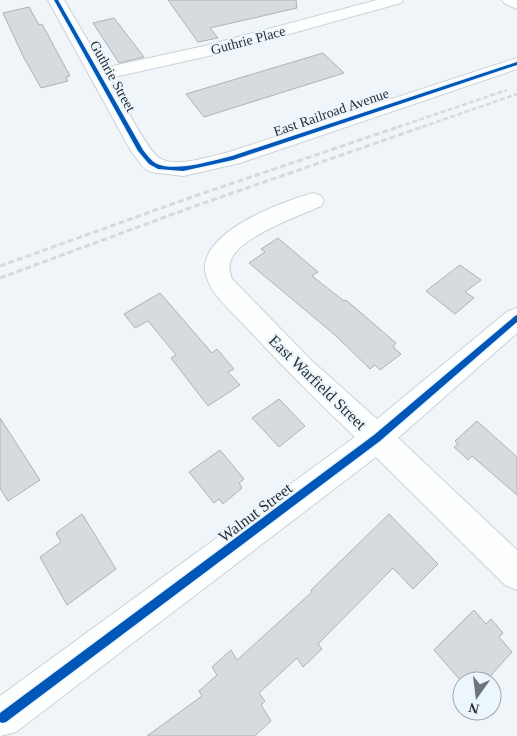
<svg xmlns="http://www.w3.org/2000/svg" width="517" height="736" viewBox="0 0 517 736" font-family="Georgia,serif">
	<style>
		.building { fill: #d6dbdf; stroke: #aeb2b7 }
		.lines { fill: none; stroke-linecap: round; stroke-linejoin: round }
		.minor-casing { stroke: #ccd2d5; stroke-width: 2 }
		.minor { fill: #fdfefe; fill-rule: evenodd }
		.rail-far1 { stroke: #d8dada; stroke-width: 2.5; stroke-dasharray: 5 2.5; stroke-linecap: butt }
		.rail { stroke: #d8dada; stroke-width: 3; stroke-dasharray: 6 3; stroke-linecap: butt }
		.cycleway-casing { stroke: #ecf6fd; stroke-width: 3 }
		.cycleway { fill: #0057b8; fill-rule: evenodd }
		.labels { text-anchor: middle; stroke-width: 4.5; stroke-linejoin: round; paint-order: stroke }
		.far-street-label { font-size: 14px; fill: #282e32; stroke: #ecf6fd }
		.street-label { font-size: 16px; fill: #282e32; stroke: #ecf6fd }
	</style>
	<rect width="100%" height="100%" fill="#f0f5f9"/>
	<g class="building">
		<polygon points="168,0 296,0 297,8 210,28 218,38 198,42"/>
		<polygon points="29,7 39,25 42,24 70,76 66,77 68,81 41,88 24,58 3,13"/>
		<polygon points="114,18 144,57 119,63 93,23"/>
		<polygon points="323,53 344,73 204,117 186,94"/>
		<polygon points="278,238 318,272 312,276 344,301 346,300 396,343 393,347 401,354 380,370 375,365 370,369 335,335 249,263 265,252 261,249"/>
		<polygon points="460,265 481,280 465,292 474,298 455,314 426,291"/>
		<polygon points="160,293 212,353 217,349 234,369 228,372 240,385 208,406 171,358 176,355 148,321 135,328 124,314"/>
		<polygon points="279,399 305,426 279,447 252,418"/>
		<polygon points="0,418 40,480 8,501 0,488"/>
		<polygon points="477,421 517,457 517,495 472,456 468,460 454,447 458,444 455,441"/>
		<polygon points="220,450 244,479 239,483 242,488 223,504 219,499 214,503 189,472"/>
		<polygon points="82,514 116,569 67,605 40,557 61,542 56,533"/>
		<polygon points="389,514 438,564 413,589 393,568 318,644 322,649 303,667 297,658 259,693 265,701 261,705 271,721 255,736 147,736 202,696 199,691 217,675 212,667 231,650 237,660 312,592 311,590"/>
		<polygon points="474,610 486,624 491,619 503,633 499,637 512,652 486,681 461,681 434,650"/>
	</g>
	<g class="lines">
		<g class="minor-casing">
			<g id="minor">
				<path d="M48,0h16l40,68 100,-22 173,-46h26l-2,3 -188,52 -103,23c9,16 38,75 51,81 16,9 50,-3 68,-7l288,-94v11l-277,94 -57,13 -32,-4 -7,-4 -13,-17z"/>
				<polygon points="502,0 517,0 517,9 504,3"/>
				<path d="M313,193l8,3 3,5 -3,5c-22,10 -82,31 -90,54 -3,6 -1,13 1,19l80,82 65,58 131,-108 9,-3v25l-119,105 119,112v40l-12,-5 -129,-128 -360,275 -16,4v-40l355,-259c-37,-35 -73,-71 -107,-108 -12,-13 -27,-26 -36,-40 -4,-7 -8,-17 -7,-25 7,-37 77,-62 108,-71z"/>
			</g>
		</g>
		<use href="#minor" class="minor"/>
		<g class="rail-far1">
			<polyline points="398,127 507,90"/>
			<polyline points="422,127 517,94"/>
		</g>
		<g class="rail">
			<polyline points="0,266 192,197 401,126"/>
			<polyline points="0,278 195,206 425,126"/>
		</g>
		<g class="cycleway-casing">
			<g id="cycleway">
				<path d="M54,0h4l85,150c4,5 8,11 14,14 19,8 55,-3 75,-8l285,-94v3l-284,95 -50,11 -25,-2 -9,-5 -11,-13z"/>
				<polygon points="517,315 517,322 380,441 6,722 2,723 0,722 0,713 374,435 515,316"/>
			</g>
		</g>
		<use href="#cycleway" class="cycleway"/>
	</g>
	<g class="labels">
		<g class="far-street-label">
			<text transform="translate(248 40) rotate(-15)" y="5">Guthrie Place</text>
			<text transform="translate(113 76) rotate(61)" y="5">Guthrie Street</text>
			<text transform="translate(331 112) rotate(-19)" y="5">East Railroad Avenue</text>
		</g>
		<g class="street-label">
			<text transform="translate(318 382) rotate(44)" y="6">East Warfield Street</text>
			<text transform="translate(255 512) rotate(-37)" y="6">Walnut Street</text>
		</g>
	</g>
	<g transform="translate(477 696) rotate(194)"><circle r="24" fill="#ecf6fd" stroke="#9ea6ac"/>
	<path d="M0-4L9 19L0 12L-9 19Z" fill="#6e7478"/>
	<text y="-8" font-size="14" font-weight="bold" text-anchor="middle" fill="#282e32">N</text>
	</g>
</svg>
